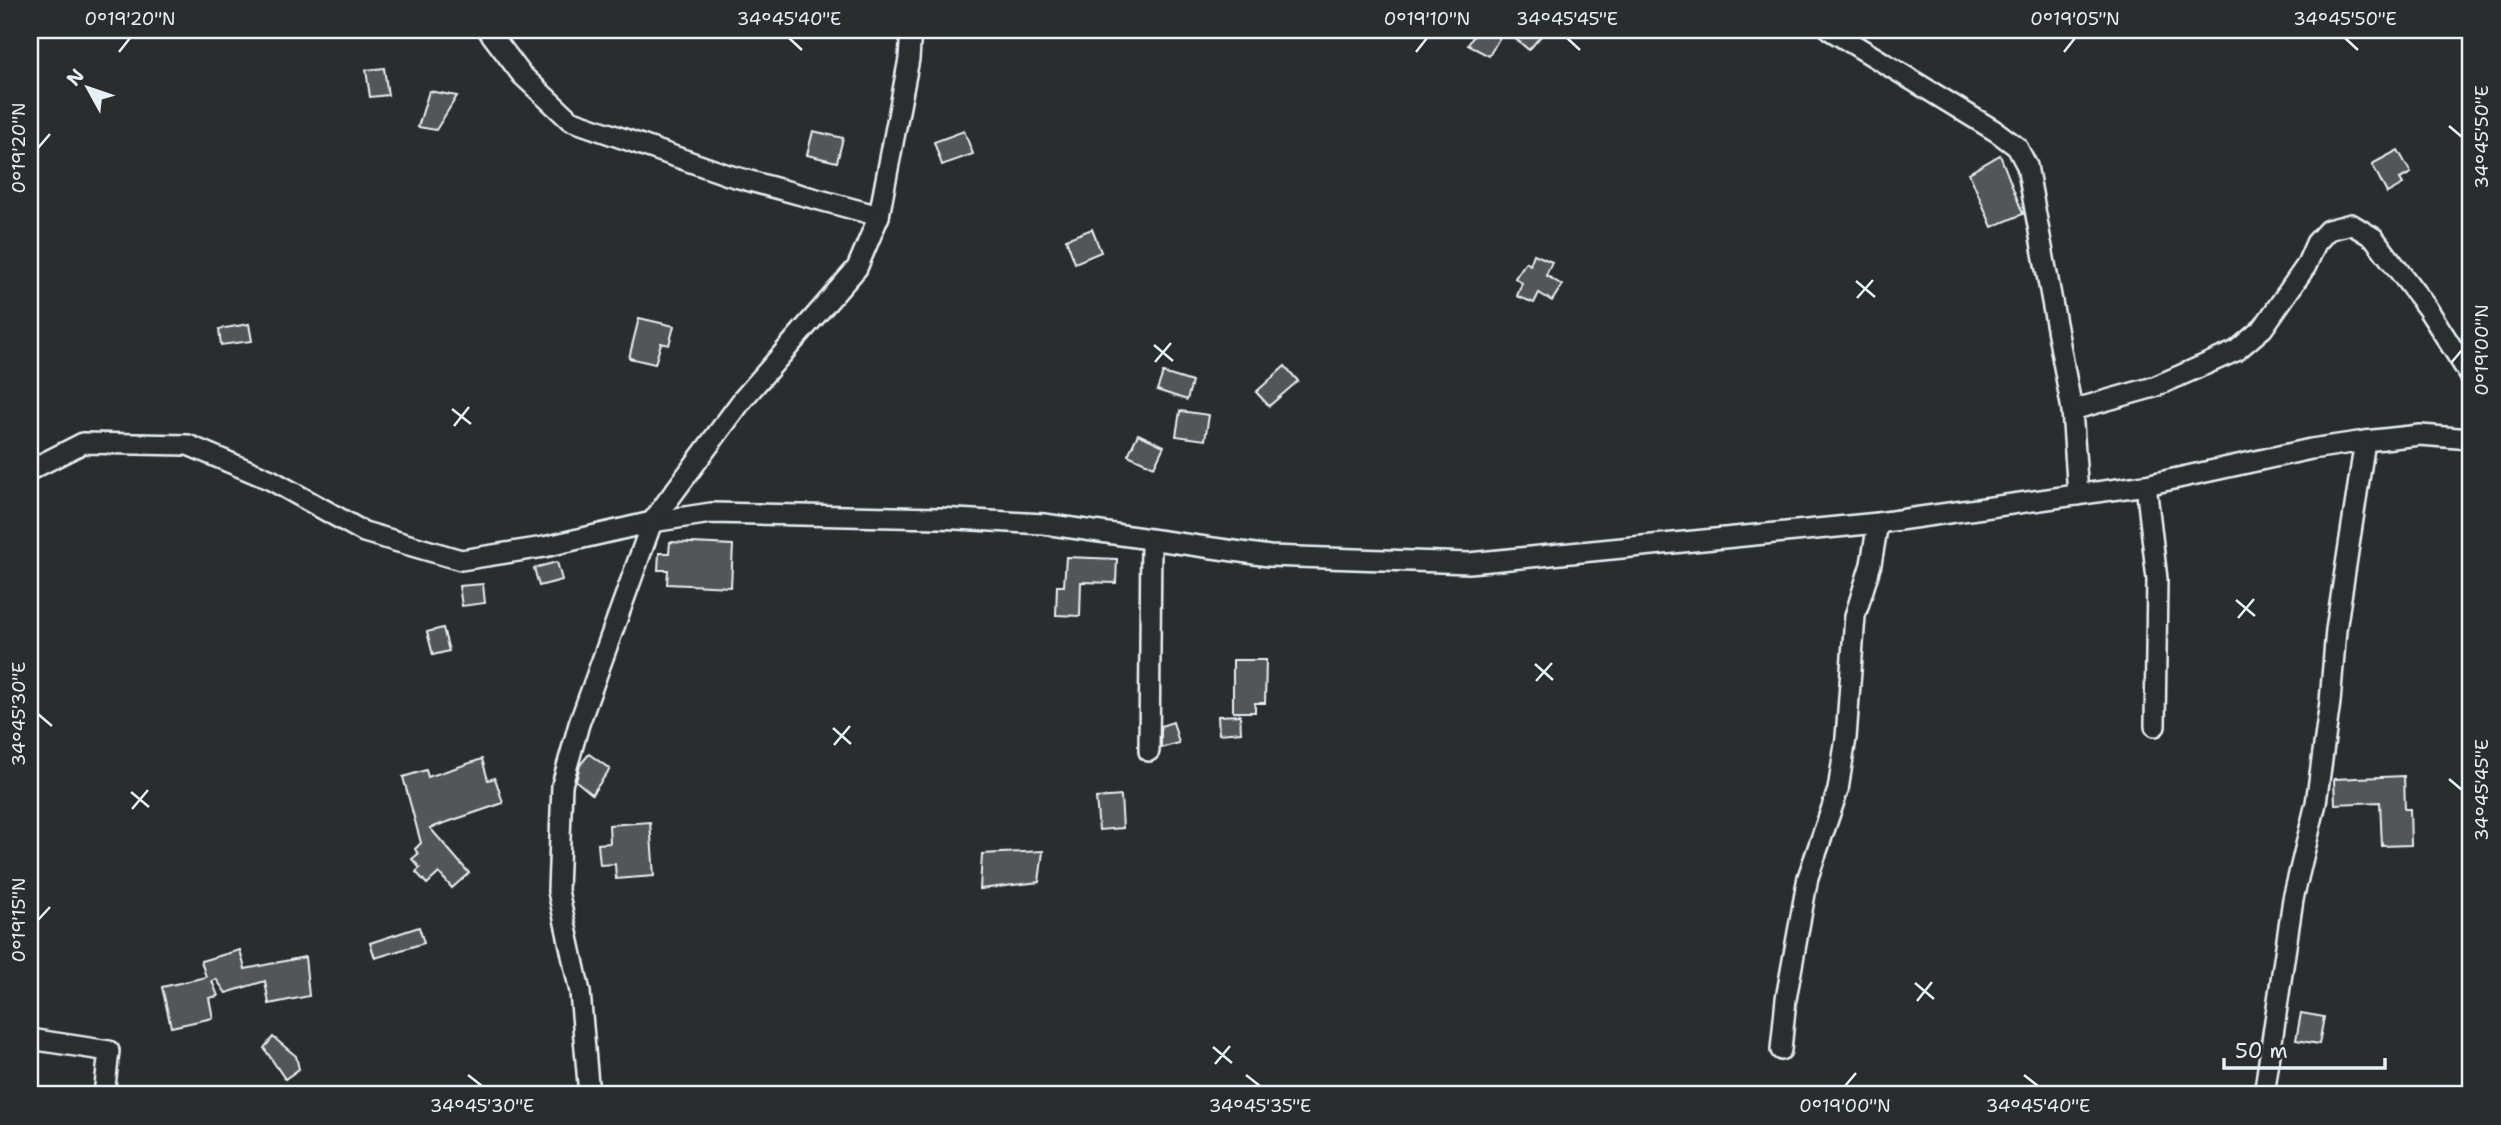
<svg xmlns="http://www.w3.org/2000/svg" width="2501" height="1125" viewBox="0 0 2501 1125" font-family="'Shantell Sans',sans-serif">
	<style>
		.building { fill: #535759; stroke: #e8f1f8; stroke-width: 2 }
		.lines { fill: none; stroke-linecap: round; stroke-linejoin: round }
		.minor-casing { stroke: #e8f1f8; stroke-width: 24 }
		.minor { stroke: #2a2d2e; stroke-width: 19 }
		.ticks { fill: none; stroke: #e8f1f8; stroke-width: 2.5 }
		.neatline { fill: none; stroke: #e8f1f8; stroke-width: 2.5 }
		.ticks-label { font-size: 18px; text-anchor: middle; fill: #e8f1f8 }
	</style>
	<rect width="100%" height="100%" fill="#2a2d2e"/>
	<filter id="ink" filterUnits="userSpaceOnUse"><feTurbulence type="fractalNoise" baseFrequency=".0143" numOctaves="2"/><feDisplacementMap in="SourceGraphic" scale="14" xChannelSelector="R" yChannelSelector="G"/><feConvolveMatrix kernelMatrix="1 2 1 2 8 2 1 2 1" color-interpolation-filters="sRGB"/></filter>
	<g filter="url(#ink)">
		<g class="building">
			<polygon points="1477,30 1504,30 1489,56 1468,45"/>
			<polygon points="1505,30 1546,30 1529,50"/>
			<polygon points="384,68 388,95 370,97 366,70"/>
			<polygon points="429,91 457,96 436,130 418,127"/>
			<polygon points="813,131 843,138 837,162 807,155"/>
			<polygon points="964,131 973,154 942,165 934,142"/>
			<polygon points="2398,150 2411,173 2400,179 2403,184 2387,193 2372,164"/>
			<polygon points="2000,155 2023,214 1992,227 1969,173"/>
			<polygon points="1092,229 1101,252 1075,263 1066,239"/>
			<polygon points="1534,254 1552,262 1546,275 1562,285 1552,301 1539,293 1534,303 1517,296 1522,283 1515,278 1526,262 1530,265"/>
			<polygon points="639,318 674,326 669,345 661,343 655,364 629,358"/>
			<polygon points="249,324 252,341 221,345 219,329"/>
			<polygon points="1285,366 1298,381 1269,406 1256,392"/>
			<polygon points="1163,373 1192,382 1187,400 1157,390"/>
			<polygon points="1180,411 1209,415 1205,440 1176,436"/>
			<polygon points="1138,434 1164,446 1154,467 1128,455"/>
			<polygon points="670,542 733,545 731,587 667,584 668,570 658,570 659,553 669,553"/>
			<polygon points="1066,557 1117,559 1116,583 1081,582 1080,616 1056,615 1057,586 1064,586"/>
			<polygon points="557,562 562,580 539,586 534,568"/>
			<polygon points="483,584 485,603 462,606 459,586"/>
			<polygon points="443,628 449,651 433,655 427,632"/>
			<polygon points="1233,660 1266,660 1265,703 1255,703 1255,712 1233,712"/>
			<polygon points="1240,715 1241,732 1219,734 1218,716"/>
			<polygon points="1173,722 1179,743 1161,748 1161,726"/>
			<polygon points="589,754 610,769 592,794 576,781 580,765"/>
			<polygon points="482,759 488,780 495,778 503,803 430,828 469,873 452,888 439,873 427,884 416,872 420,868 412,859 418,854 415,849 421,843 403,777 426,770 428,777"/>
			<polygon points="2404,776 2405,809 2410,809 2411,845 2382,846 2380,802 2335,804 2334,779"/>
			<polygon points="1121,796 1123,828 1099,830 1096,798"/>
			<polygon points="650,822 654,876 616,879 615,864 600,865 598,844 610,843 609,825"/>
			<polygon points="1043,851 1039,882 980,889 982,854"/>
			<polygon points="419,927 424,943 375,958 370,943"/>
			<polygon points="240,950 245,969 305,957 309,996 269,1004 265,981 226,993 216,979 212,981 218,996 209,998 213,1018 171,1027 162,987 206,977 201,961"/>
			<polygon points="2301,1013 2324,1017 2319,1044 2296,1040"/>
			<polygon points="273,1037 296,1056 299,1069 285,1079 264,1048"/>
		</g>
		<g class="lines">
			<g class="minor-casing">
				<g id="minor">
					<polyline points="488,30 522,75 570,120 728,175 879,216"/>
					<polyline points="1830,30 1997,132 2017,147 2027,166 2072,410 2078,495"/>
					<polyline points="2072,410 2154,387 2236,351 2263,328 2306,266 2316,243 2328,230 2351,224 2374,238 2427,308 2471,377"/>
					<polyline points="30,470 83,443 188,445 271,480 364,532 461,560 544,547 652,522 711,513 939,518 1044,524 1269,556 1469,563 1878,523 2146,485 2311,449 2365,441 2420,435 2471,439"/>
					<polyline points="2146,485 2157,579 2155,726"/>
					<polyline points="1149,751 1151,541"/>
					<polyline points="30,1039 109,1051 104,1095"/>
					<polyline points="1781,1050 1786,999 1808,877 1838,790 1846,738 1855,616 1871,564 1878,523"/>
					<polyline points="589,1095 580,992 558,891 562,785 579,724 652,522 743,399 857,268 879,216 909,59 911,30"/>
					<polyline points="2264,1095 2293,899 2316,803 2330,702 2336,630 2365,441"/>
				</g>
			</g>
			<use href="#minor" class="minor"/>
		</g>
	</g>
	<path class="ticks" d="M789,38l13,12M1567,38l13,12M2345,38l13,12M119,52l11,-14M1416,52l11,-14M2064,52l11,-14M2449,126l13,11M38,148l12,-14M1856,281l19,16M1857,298l16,-18M1154,345l19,16M1155,362l16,-19M2451,363l11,-13M452,409l19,15M454,426l15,-19M2236,600l19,16M2238,618l16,-19M1535,664l18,16M1536,681l16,-18M38,714l14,12M833,728l18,16M834,745l16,-19M2449,779l13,11M131,792l18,15M132,809l16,-19M38,920l12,-13M1915,983l19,16M1917,1001l15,-19M1213,1047l19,16M1215,1064l15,-18M468,1075l14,11M1246,1075l14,11M2024,1075l14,11M1845,1086l11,-13"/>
	<rect width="2501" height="1125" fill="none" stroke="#2a2d2e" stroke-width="77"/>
	<g transform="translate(88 88) rotate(310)" stroke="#2a2d2e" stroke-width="5" paint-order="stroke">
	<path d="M0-5L12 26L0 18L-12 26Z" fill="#e8f1f8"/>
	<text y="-10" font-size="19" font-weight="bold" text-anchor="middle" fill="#e8f1f8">N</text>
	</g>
	<path d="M2224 1058v10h161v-10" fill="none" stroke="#e8f1f8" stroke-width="3.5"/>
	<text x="2235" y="1058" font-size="21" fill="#e8f1f8" stroke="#2a2d2e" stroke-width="5" paint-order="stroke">50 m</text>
	<rect x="38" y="38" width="2424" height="1048" class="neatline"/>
	<g class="ticks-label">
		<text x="130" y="25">0°19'20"N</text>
		<text x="789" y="25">34°45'40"E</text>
		<text x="1427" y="25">0°19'10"N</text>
		<text x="1567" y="25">34°45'45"E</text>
		<text x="2075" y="25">0°19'05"N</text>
		<text x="2345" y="25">34°45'50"E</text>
		<text transform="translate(2482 137) rotate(-90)" y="6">34°45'50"E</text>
		<text transform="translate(19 148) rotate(-90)" y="6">0°19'20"N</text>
		<text transform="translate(2482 350) rotate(-90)" y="6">0°19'00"N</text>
		<text transform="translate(19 714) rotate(-90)" y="6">34°45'30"E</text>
		<text transform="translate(2482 790) rotate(-90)" y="6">34°45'45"E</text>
		<text transform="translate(19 920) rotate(-90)" y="6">0°19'15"N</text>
		<text x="482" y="1112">34°45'30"E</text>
		<text x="1260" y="1112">34°45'35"E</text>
		<text x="1845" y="1112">0°19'00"N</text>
		<text x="2038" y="1112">34°45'40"E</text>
	</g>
</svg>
